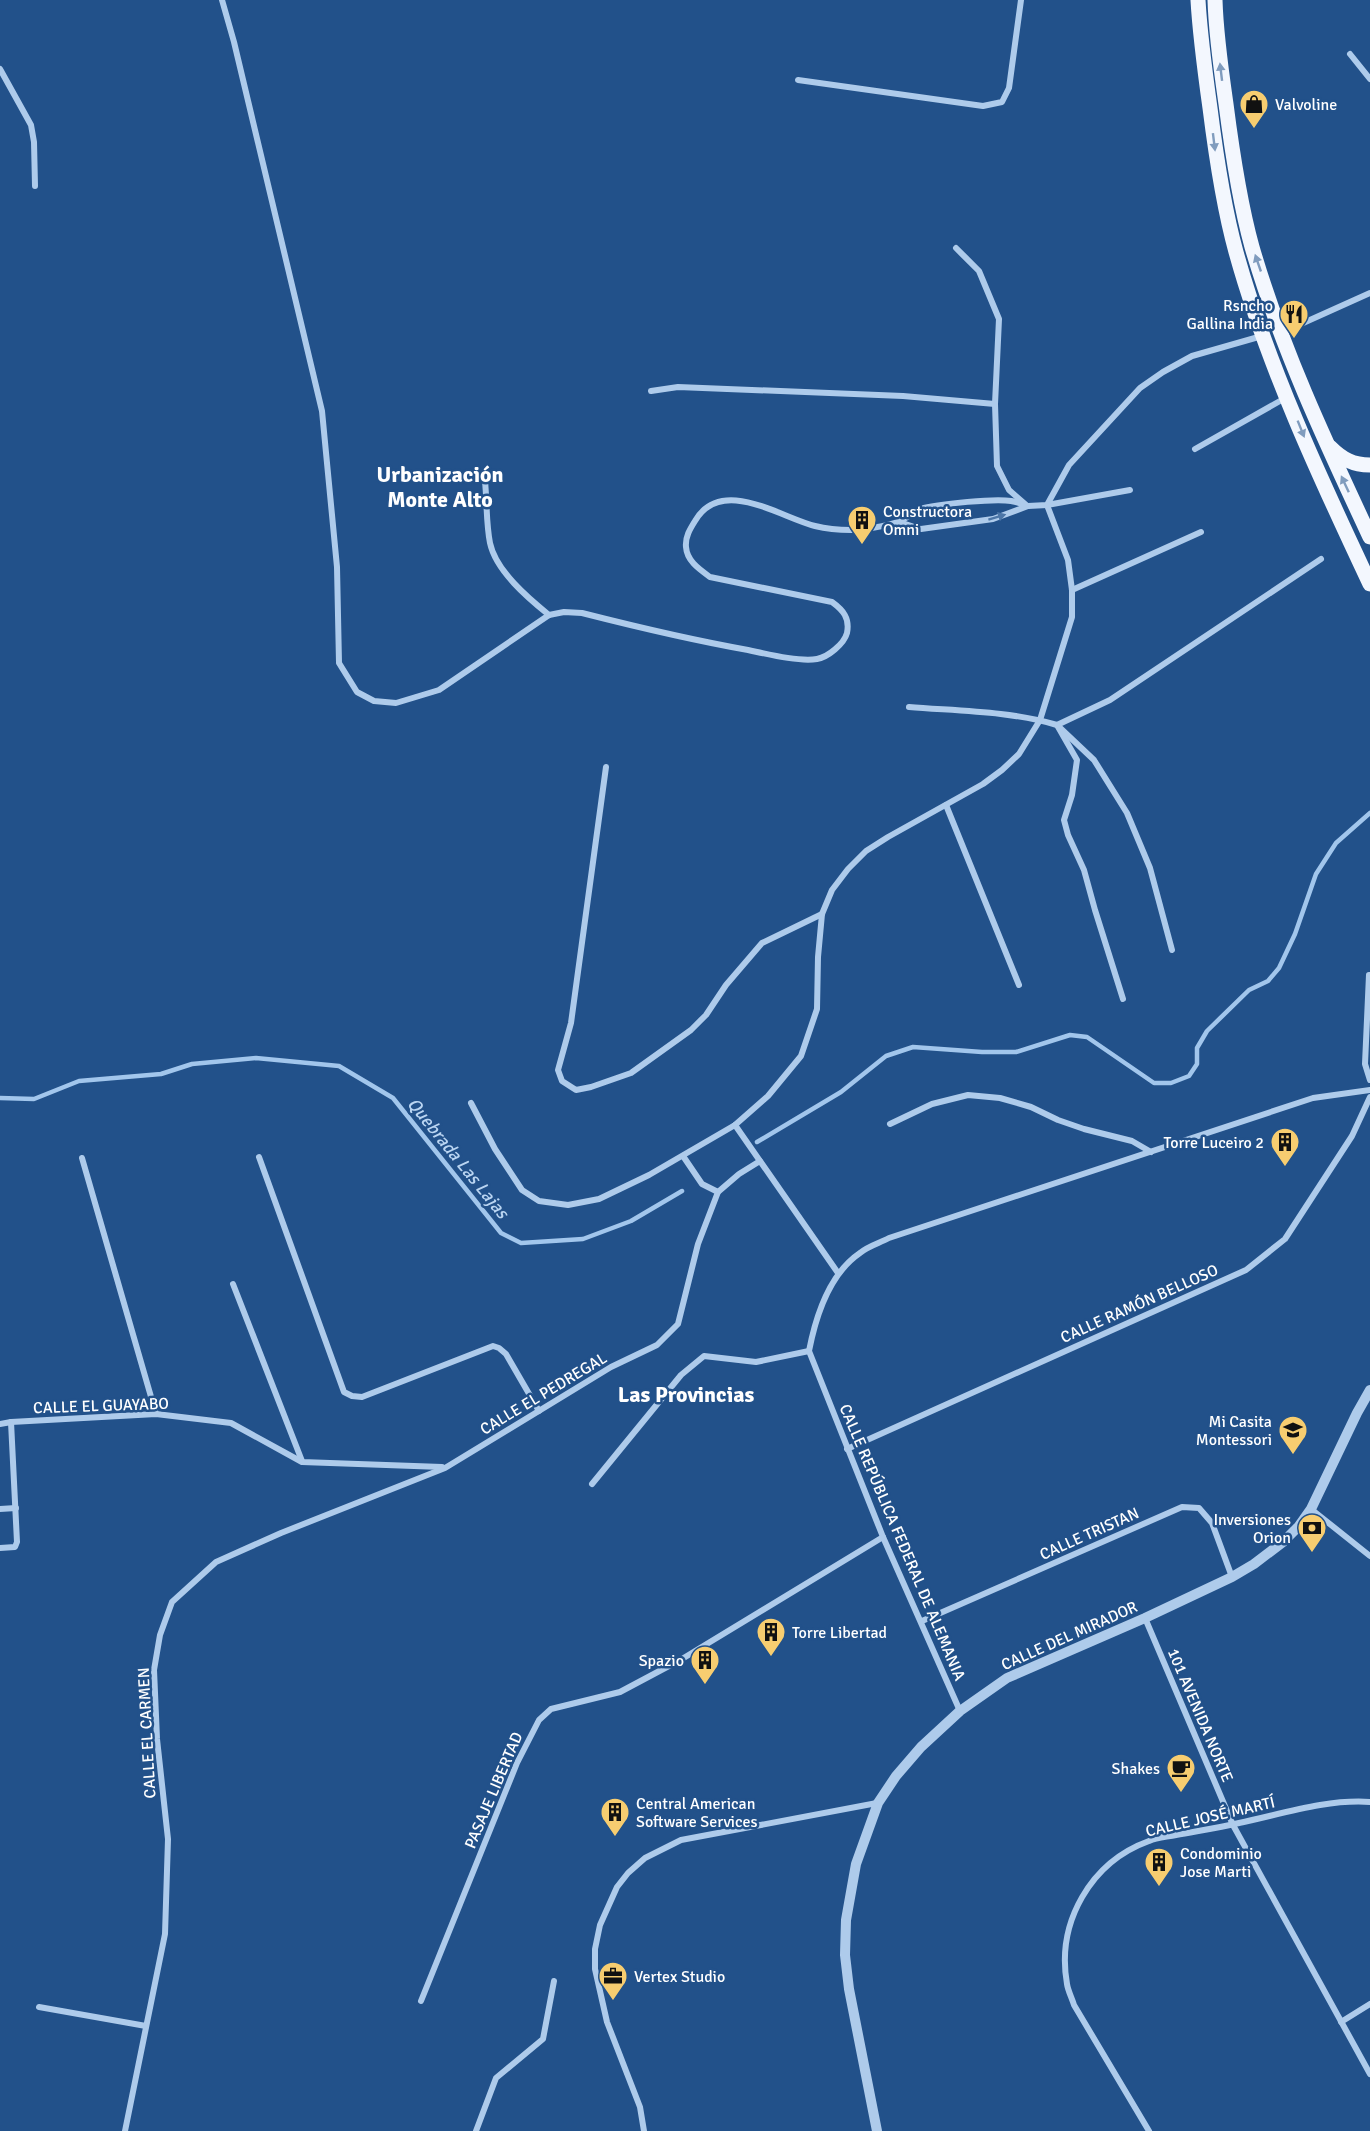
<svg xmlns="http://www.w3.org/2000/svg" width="1370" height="2131" viewBox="0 0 1370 2131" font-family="Signika,sans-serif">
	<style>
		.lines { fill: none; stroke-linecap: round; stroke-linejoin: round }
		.stream { stroke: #a2c6ec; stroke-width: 4.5 }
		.minor { stroke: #aecbeb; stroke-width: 6 }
		.tertiary { stroke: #aecbeb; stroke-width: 10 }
		.primary { stroke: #f3f7fe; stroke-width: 15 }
		.oneway { fill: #809cbe }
		.oneway2 { fill: #4c76a7 }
		.labels { text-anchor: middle; stroke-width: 5; stroke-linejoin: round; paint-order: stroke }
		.poi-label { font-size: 16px; fill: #fff; stroke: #22518a; text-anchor: start }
		.street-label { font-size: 16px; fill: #fff; stroke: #22518a }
		.water-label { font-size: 18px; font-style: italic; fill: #bad5f2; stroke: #22518a }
		.district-label { font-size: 22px; font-weight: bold; fill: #fff; stroke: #22518a }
	</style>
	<rect width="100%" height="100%" fill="#22518a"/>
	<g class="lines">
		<g class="stream">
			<polyline points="0,1098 34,1099 79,1081 161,1074 192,1064 256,1058 339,1066 393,1098 501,1233 521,1243 583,1239 631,1221 682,1191"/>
			<polyline points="757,1142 841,1092 886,1056 913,1047 982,1052 1016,1052 1070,1035 1087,1037 1154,1083 1171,1083 1189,1076 1197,1064 1197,1048 1207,1031 1249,990 1268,981 1279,968 1295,934 1316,874 1336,843 1370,813"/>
		</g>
		<g class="minor">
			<path d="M222,0l12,42 88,369 15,156 2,96 18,29 17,9 22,2 43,-13 110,-75 15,-3 18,1c55,14 110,27 166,37 19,4 51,12 69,9 11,-2 27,-15 30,-26 3,-15 -4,-23 -15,-31l-122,-25c-11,-8 -23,-16 -24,-30 -1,-10 4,-18 9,-26 26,-45 85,-4 120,5 12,3 24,4 36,4 13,-1 38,-4 49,-9 9,-4 16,-11 24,-13 16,-4 71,-10 87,-7 6,1 12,3 17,5"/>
			<polyline points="1350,54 1370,79"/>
			<polyline points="0,69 31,125 34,142 35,186"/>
			<polyline points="798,80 983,106 1002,102 1009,88 1021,0"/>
			<polyline points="956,248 979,271 999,319 995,404 997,466 1009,490 1025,504"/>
			<polyline points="1281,333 1370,293"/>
			<polyline points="651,391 678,387 903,396 995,404"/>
			<polyline points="1195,449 1287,397"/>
			<path d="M485,481c2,20 1,42 5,62 6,28 38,55 59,72"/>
			<polyline points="899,522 921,529 993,519 1028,506 1047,505 1130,490"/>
			<polyline points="1072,590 1201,532"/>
			<path d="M909,707c49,4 101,4 148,18l20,35 -5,35 -8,25 4,15 16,35 11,40 28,89"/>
			<polyline points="606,767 571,1023 558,1070 562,1081 576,1090 591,1087 631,1073 691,1030 706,1015 726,985 762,943 822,914"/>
			<polyline points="946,805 1019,985"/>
			<polyline points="1172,950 1150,868 1127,813 1094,760 1057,725 1110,700 1321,559"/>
			<polyline points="1369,975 1365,1064 1370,1080"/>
			<polyline points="471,1103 495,1149 522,1190 539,1201 568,1205 599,1199 649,1175 735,1125 768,1096 801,1056 817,1009 818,957 822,914 832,890 848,869 866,851 888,837 983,784 1002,770 1019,754 1040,720 1072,617 1072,590 1068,560 1047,505 1069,465 1140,388 1163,372 1192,356 1262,336"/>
			<polyline points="890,1124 932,1104 968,1095 1000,1098 1031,1107 1058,1120 1084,1129 1132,1141 1151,1152"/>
			<polyline points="735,1125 838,1273"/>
			<polyline points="683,1156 702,1184 718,1192"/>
			<polyline points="259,1157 344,1392 352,1396 362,1397 493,1346 499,1348 506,1354 539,1411"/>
			<polyline points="82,1158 156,1414"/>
			<polyline points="233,1284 302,1461"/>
			<polyline points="0,1424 11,1422 156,1414 231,1423 302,1462 442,1467"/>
			<polyline points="847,1449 1246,1270 1285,1239 1352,1136 1370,1097"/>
			<polyline points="592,1484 681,1375 704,1356 756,1362 809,1351"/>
			<polyline points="0,1509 16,1508"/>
			<polyline points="1311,1509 1370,1556"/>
			<polyline points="0,1548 15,1547 17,1542 11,1422"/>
			<polyline points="1145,1618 1233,1825 1370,2074"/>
			<polyline points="922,1621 1182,1507 1199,1508 1212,1523 1232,1577"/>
			<path d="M960,1711l-77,-174 -74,-186c7,-36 20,-77 51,-98 8,-7 20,-10 29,-15l424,-140 57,-8"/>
			<polyline points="421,2001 517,1763 539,1720 551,1709 620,1692 682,1659 883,1537"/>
			<polyline points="39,2007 146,2026"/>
			<polyline points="1341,2022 1370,2004"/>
			<polyline points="125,2131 165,1934 168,1839 157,1739 154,1670 160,1635 172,1602 216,1562 281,1533 445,1468 611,1367 657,1345 678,1324 698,1244 718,1192 739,1174 760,1161"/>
			<polyline points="476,2131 496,2078 543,2039 554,1981"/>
			<polyline points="644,2131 640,2107 607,2022 595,1969 595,1949 600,1925 617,1887 628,1873 645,1858 681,1840 877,1803"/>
			<path d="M1149,2131l-75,-126c-2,-7 -6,-14 -7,-21 -11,-62 24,-122 82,-143 8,-4 18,-4 27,-6 21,-4 42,-7 63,-12 43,-9 87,-24 131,-21"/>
		</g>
		<polyline class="tertiary" points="877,2131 849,1989 845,1955 846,1920 856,1864 878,1803 896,1776 921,1747 960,1711 1007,1678 1145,1618 1232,1577 1254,1564 1283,1542 1299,1526 1311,1509 1357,1413 1370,1390"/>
		<g class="primary">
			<path d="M1198,0c2,36 7,72 12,108 6,48 13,97 26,144 31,112 84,226 134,332"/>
			<path d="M1215,0c1,35 6,69 11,104 6,47 13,96 26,143 29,100 74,196 118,290"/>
			<path d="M1330,447c12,12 23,18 40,18"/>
		</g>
	</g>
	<defs><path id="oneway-solid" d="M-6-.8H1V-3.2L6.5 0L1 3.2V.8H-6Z" transform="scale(1.5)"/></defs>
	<g class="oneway">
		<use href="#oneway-solid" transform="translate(1221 72) rotate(-97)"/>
		<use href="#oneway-solid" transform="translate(1214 142) rotate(83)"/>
		<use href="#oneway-solid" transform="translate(1258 263) rotate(-109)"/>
		<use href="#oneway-solid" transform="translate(1301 429) rotate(68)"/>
		<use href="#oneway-solid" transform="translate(1345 484) rotate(-115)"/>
	</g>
	<use class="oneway2" href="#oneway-solid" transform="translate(997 517) rotate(-17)"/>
	<defs>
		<g id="shop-pin" transform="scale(1.5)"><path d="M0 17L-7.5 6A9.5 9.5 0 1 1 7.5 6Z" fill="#f7cd70" stroke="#22518a"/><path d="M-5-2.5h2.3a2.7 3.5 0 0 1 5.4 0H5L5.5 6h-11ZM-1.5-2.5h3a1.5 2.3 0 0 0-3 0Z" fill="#111"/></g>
		<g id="restaurant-pin" transform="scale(1.5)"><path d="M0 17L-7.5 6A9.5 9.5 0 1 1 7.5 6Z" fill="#f7cd70" stroke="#22518a"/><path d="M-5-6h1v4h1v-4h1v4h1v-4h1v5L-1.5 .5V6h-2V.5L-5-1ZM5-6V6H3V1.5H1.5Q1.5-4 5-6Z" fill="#111"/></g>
		<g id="building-pin" transform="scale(1.5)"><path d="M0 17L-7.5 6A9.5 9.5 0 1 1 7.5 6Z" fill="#f7cd70" stroke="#22518a"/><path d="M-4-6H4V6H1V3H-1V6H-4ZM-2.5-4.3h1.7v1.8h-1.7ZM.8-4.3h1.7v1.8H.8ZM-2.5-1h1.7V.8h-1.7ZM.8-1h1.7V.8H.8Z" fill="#111"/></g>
		<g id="school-pin" transform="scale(1.5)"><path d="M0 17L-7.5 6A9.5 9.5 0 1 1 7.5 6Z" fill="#f7cd70" stroke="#22518a"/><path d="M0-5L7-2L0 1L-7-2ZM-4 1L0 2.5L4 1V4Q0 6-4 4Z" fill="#111"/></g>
		<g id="bank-pin" transform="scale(1.5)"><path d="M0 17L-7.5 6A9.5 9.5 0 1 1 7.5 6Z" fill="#f7cd70" stroke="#22518a"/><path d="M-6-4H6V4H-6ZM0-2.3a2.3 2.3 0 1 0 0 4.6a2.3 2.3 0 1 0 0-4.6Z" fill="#111"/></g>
		<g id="cafe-pin" transform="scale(1.5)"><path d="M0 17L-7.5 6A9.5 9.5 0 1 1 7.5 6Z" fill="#f7cd70" stroke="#22518a"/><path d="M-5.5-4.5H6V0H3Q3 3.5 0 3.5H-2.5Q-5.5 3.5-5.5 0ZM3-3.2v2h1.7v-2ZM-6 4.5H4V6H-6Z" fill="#111"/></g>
		<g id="office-pin" transform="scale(1.5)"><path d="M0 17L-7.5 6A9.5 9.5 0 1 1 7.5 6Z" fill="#f7cd70" stroke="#22518a"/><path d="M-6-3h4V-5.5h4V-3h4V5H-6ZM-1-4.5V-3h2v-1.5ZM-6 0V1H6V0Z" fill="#111"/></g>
	</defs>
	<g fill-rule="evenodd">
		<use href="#shop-pin" x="1254" y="104"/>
		<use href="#restaurant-pin" x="1294" y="314"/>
		<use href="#building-pin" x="862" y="520"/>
		<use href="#building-pin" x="1285" y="1142"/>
		<use href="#school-pin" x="1293" y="1430"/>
		<use href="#bank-pin" x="1312" y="1528"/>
		<use href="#building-pin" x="771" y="1632"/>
		<use href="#building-pin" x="705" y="1660"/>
		<use href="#cafe-pin" x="1181" y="1768"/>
		<use href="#building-pin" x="615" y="1812"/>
		<use href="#building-pin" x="1159" y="1862"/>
		<use href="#office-pin" x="613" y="1976"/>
	</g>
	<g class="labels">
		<g class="poi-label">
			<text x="1275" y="110">Valvoline</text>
			<text x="1273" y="311" text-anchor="end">Rsncho<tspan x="1273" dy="18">Gallina India</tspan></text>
			<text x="883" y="517">Constructora<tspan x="883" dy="18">Omni</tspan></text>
			<text x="1264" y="1148" text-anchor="end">Torre Luceiro 2</text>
			<text x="1272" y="1427" text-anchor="end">Mi Casita<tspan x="1272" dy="18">Montessori</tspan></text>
			<text x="1291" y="1525" text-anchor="end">Inversiones<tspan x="1291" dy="18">Orion</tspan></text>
			<text x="792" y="1638">Torre Libertad</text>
			<text x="684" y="1666" text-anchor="end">Spazio</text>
			<text x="1160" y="1774" text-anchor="end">Shakes</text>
			<text x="636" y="1809">Central American<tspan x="636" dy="18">Software Services</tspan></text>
			<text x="1180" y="1859">Condominio<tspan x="1180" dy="18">Jose Marti</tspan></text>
			<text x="634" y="1982">Vertex Studio</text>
		</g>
		<g class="street-label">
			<text transform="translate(1139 1303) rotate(-24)" y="6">CALLE RAMÓN BELLOSO</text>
			<text transform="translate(543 1393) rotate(-31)" y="6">CALLE EL PEDREGAL</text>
			<text transform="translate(101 1405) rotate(-2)" y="6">CALLE EL GUAYABO</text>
			<text transform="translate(1089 1533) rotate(-24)" y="6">CALLE TRISTAN</text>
			<text transform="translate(903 1542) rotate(67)" y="6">CALLE REPÚBLICA FEDERAL DE ALEMANIA</text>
			<text transform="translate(1069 1635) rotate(-24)" y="6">CALLE DEL MIRADOR</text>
			<text transform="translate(1201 1715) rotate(67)" y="6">101 AVENIDA NORTE</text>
			<text transform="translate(146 1733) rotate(-93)" y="6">CALLE EL CARMEN</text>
			<text transform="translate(493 1790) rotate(-67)" y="6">PASAJE LIBERTAD</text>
			<text transform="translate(1210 1816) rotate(-13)" y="6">CALLE JOSÉ MARTÍ</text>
		</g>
		<g class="water-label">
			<text transform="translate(458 1158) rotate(51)" y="6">Quebrada Las Lajas</text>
		</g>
		<g class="district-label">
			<text x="440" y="482">Urbanización<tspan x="440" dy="25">Monte Alto</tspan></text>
			<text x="686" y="1402">Las Provincias</text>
		</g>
	</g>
</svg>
